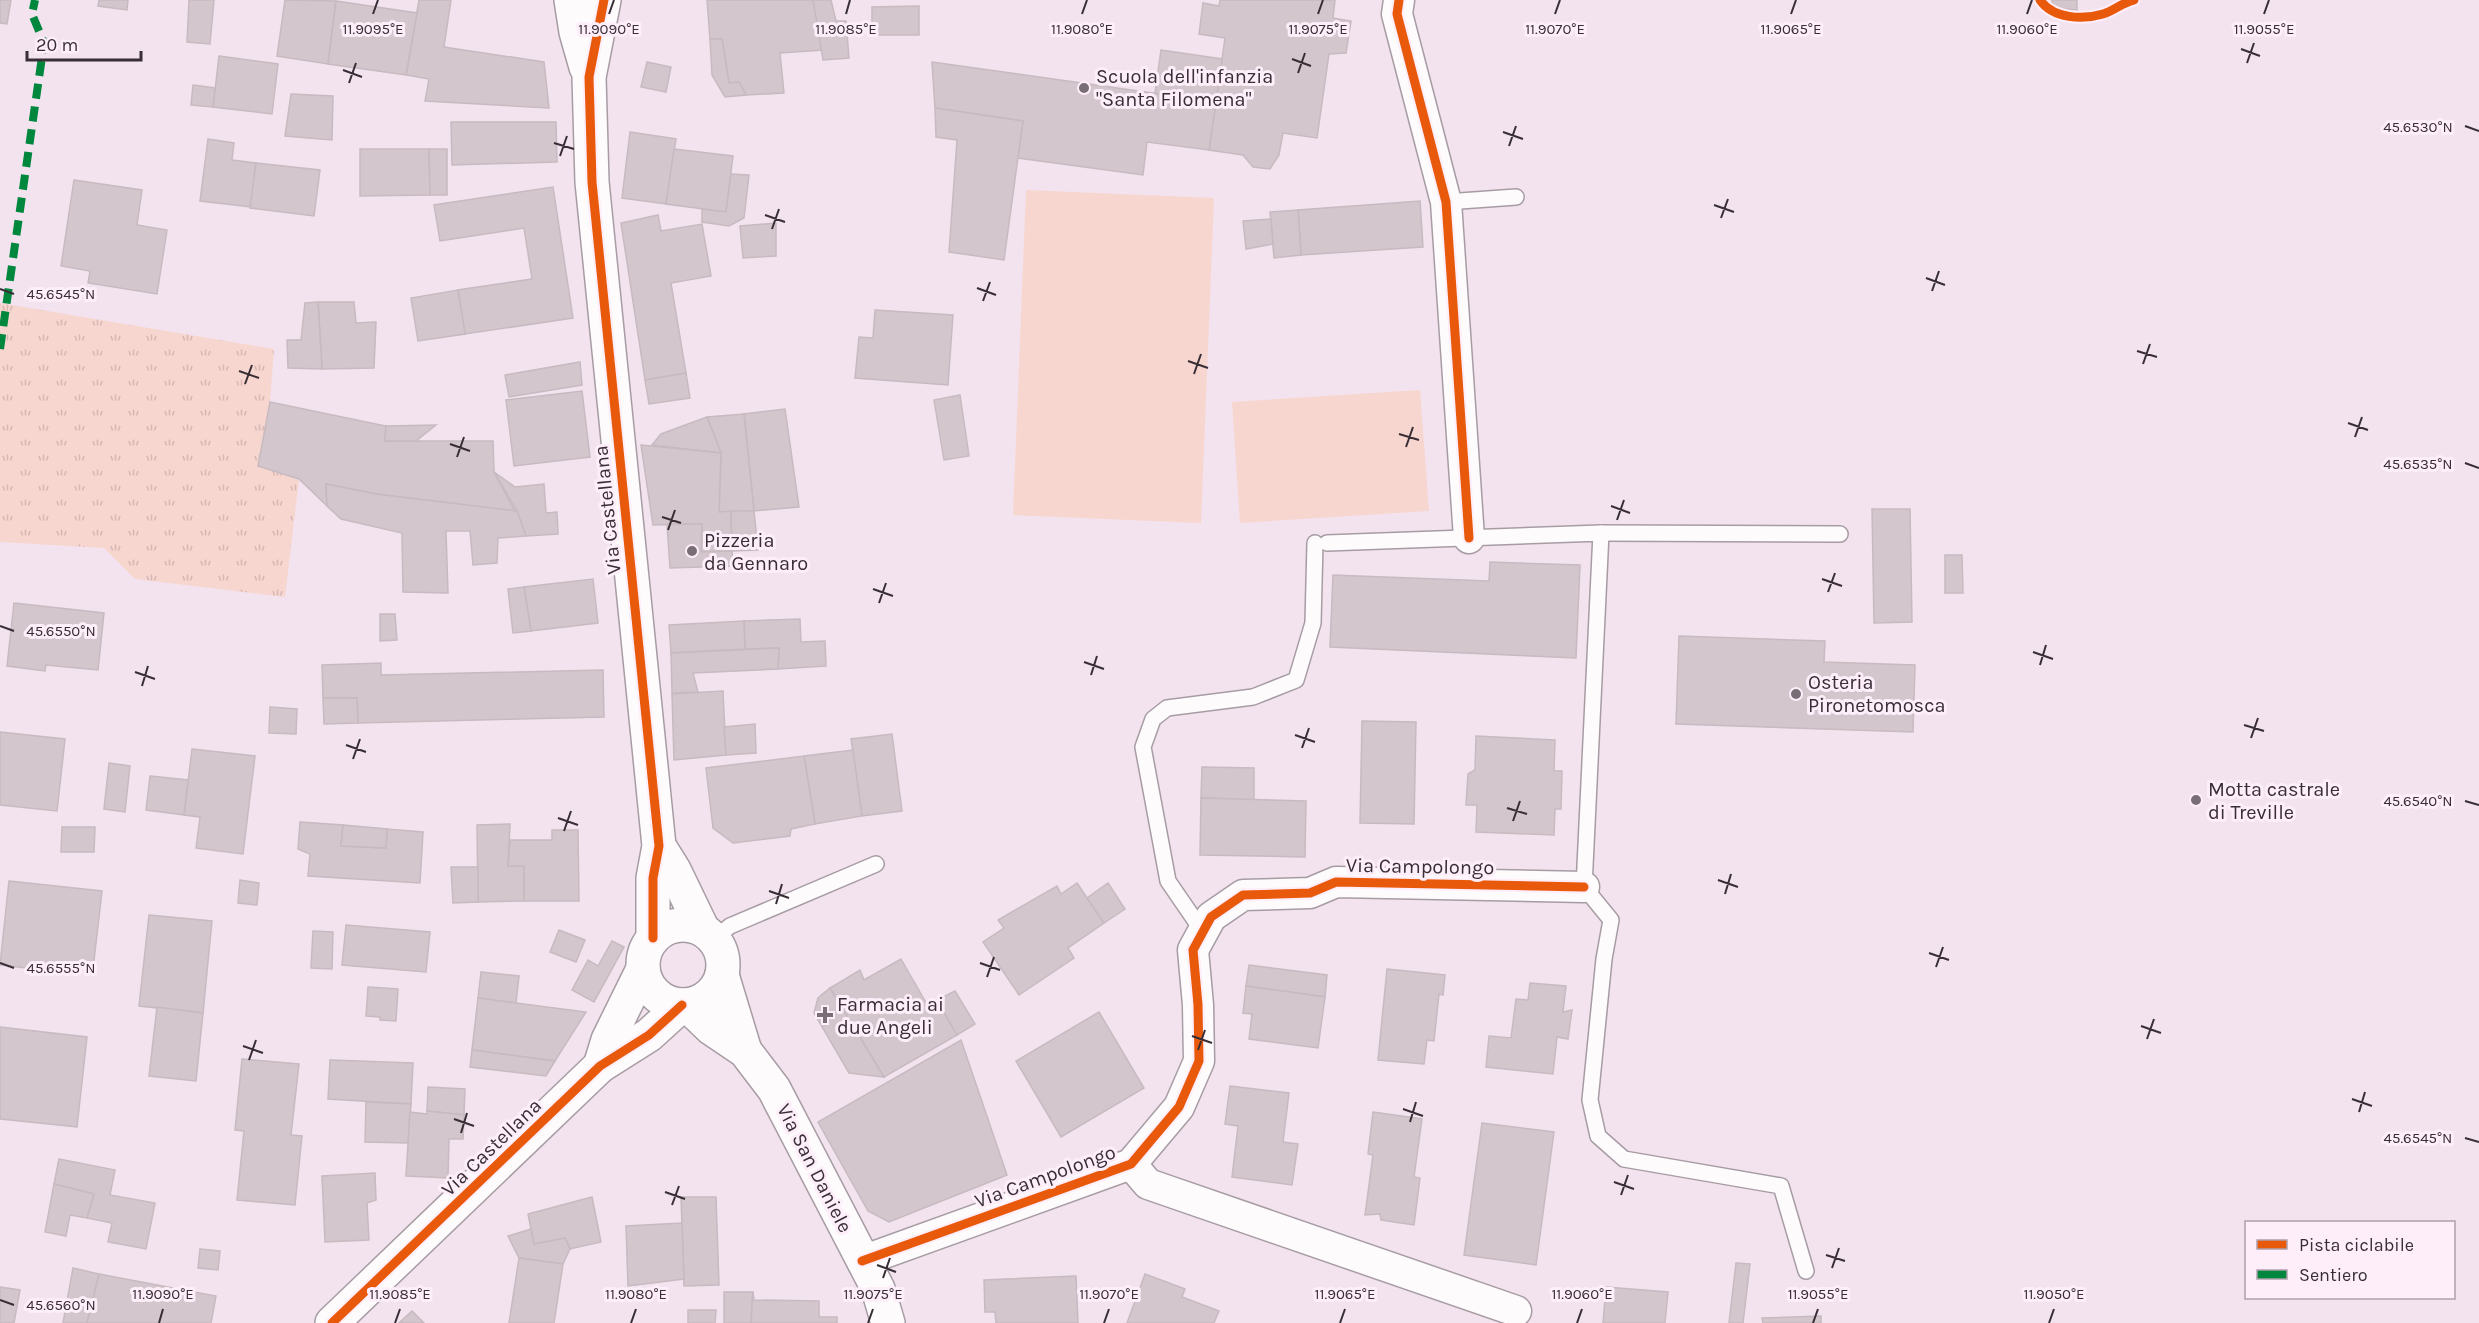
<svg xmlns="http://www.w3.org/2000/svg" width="2479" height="1323" viewBox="0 0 2479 1323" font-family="Karla,sans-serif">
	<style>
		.grass { fill: #f8d6d0 }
		.park { fill: url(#park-tufts) }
		.building { fill: #d3c6cc; stroke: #c7bac0; stroke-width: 1.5 }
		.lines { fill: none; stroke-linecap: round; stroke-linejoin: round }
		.lane-casing { stroke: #a79ca4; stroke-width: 18 }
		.street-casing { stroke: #a79ca4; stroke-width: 33 }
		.secondary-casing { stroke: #a79ca4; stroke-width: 36 }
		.lane { stroke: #fdfbfc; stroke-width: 15 }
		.street { stroke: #fdfbfc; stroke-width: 30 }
		.secondary { stroke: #fdfbfc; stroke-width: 33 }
		.quiet { stroke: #00873e; stroke-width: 8; stroke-dasharray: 15 8; stroke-linecap: butt }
		.cycleway-casing { stroke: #feeefa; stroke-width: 13 }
		.cycleway { stroke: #e8590c; stroke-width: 9 }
		.ticks { fill: none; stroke: #382e36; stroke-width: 2 }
		.poi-dot { fill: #796d76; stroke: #feeefa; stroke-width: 2 }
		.labels { text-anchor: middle; stroke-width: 6; stroke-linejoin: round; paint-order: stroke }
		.poi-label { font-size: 20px; fill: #382e36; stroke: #feeefa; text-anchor: start }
		.street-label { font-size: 20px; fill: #382e36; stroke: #feeefa }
		.ticks-label { font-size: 15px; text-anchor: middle; fill: #382e36; stroke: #feeefa; stroke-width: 6; stroke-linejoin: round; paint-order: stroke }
	</style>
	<defs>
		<pattern id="park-tufts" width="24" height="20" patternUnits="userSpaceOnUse" patternTransform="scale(1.5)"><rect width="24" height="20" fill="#f8d6d0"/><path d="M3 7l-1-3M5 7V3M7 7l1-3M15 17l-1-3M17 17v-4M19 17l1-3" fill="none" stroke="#d5b8b3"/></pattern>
	</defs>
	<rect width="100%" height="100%" fill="#f2e3ee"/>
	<g class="grass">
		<polygon points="1026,190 1214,198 1201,523 1013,515"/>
		<polygon points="1420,390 1429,511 1240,523 1232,402"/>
	</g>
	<polygon class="park" points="0,303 274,349 270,402 299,479 285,597 135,579 104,548 0,542"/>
	<g class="building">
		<polygon points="0,0 11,0 7,24 0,23"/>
		<polygon points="99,0 128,0 127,10 98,6"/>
		<polygon points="189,0 214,0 210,44 187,42"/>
		<polygon points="285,0 336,1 328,64 277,56"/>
		<polygon points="419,0 451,0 444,47 544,62 549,108 425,101 429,79 406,75"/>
		<polygon points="707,0 813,0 823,50 780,53 784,93 746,95 739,82 729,83 722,39 710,39"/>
		<polygon points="813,0 831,0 836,21 846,21 849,58 823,60"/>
		<polygon points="1220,0 1335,0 1333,18 1351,21 1346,53 1329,54 1317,138 1283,133 1279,155 1270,169 1253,167 1243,155 1209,150 1225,38 1199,34 1203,3 1219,6"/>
		<polygon points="2052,0 2077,0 2077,10 2052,8"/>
		<polygon points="336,1 417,13 406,75 328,64"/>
		<polygon points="919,6 919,35 872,35 872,7"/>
		<polygon points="710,39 722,39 729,83 739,82 746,95 725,97 712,75"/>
		<polygon points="1161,50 1222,59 1216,102 1155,93"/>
		<polygon points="219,56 278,64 272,114 213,107"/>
		<polygon points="647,62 671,67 666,92 641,87"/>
		<polygon points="932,62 1216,102 1209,150 1147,142 1143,175 1018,158 1023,121 935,108"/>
		<polygon points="193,85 215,88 213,107 191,105"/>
		<polygon points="291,94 333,96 332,140 285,136"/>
		<polygon points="935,108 1023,121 1004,260 949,252 957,140 936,137"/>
		<polygon points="451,122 556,122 557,162 452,165"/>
		<polygon points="630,132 676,139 666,204 622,198"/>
		<polygon points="208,139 234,143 232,160 256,163 251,207 200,201"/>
		<polygon points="360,149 429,149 430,195 360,196"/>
		<polygon points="429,149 447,149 447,195 430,195"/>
		<polygon points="674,149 733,156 726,212 666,204"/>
		<polygon points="256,163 320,170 314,216 250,208"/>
		<polygon points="731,174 749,175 744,218 729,226 702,222 702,209 726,212"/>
		<polygon points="74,180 142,190 137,225 167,230 157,294 88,283 90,271 61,266"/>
		<polygon points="553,187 573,318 465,334 458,290 532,279 524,228 440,241 434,205"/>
		<polygon points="1420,201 1423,247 1301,255 1298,210"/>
		<polygon points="1298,210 1301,255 1274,258 1270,212"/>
		<polygon points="658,215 661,231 702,224 711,276 671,283 686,373 645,380 621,223"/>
		<polygon points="1271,219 1273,244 1246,249 1243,221"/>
		<polygon points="776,223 776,256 743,258 740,226"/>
		<polygon points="458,290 465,334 418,341 411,298"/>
		<polygon points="318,302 354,302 356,323 376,322 374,368 322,369"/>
		<polygon points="318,302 322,369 288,368 287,340 301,340 305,303"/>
		<polygon points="875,310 953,315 948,385 855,378 859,337 873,338"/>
		<polygon points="580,362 582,385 509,397 505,375"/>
		<polygon points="686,373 690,398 649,404 645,380"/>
		<polygon points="582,391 590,457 514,466 506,400"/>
		<polygon points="960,395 969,456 944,460 934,400"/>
		<polygon points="270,402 386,426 385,441 493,441 494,472 515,511 376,494 326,484 327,506 299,479 258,466"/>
		<polygon points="785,409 799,507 754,511 744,414"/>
		<polygon points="744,414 754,511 719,512 721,453 707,417"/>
		<polygon points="707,417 721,453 652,445 661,434"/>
		<polygon points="436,425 416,441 385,441 386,426"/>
		<polygon points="641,445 721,453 719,512 731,511 732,551 701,552 702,524 653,525"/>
		<polygon points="494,472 515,487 544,484 546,513 557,512 558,534 526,536 517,511"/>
		<polygon points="326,484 376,494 517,511 526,536 498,538 497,563 473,565 470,531 446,531 448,593 403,592 402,533 341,519 327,506"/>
		<polygon points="1872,509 1910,509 1912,622 1874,623"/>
		<polygon points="731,511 754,511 758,550 732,551"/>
		<polygon points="667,524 702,524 701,552 732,551 733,566 670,568"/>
		<polygon points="1945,555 1962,555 1963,593 1945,593"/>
		<polygon points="1490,562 1580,565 1576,658 1330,647 1333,575 1489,581"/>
		<polygon points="593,579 598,623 531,631 524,587"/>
		<polygon points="524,587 531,631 513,633 508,589"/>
		<polygon points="14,603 104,613 98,670 46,665 45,671 7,666"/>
		<polygon points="380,614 395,614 397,640 380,641"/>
		<polygon points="800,619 801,642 825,641 826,666 778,669 779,648 745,649 744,621"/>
		<polygon points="744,621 745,649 671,653 669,625"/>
		<polygon points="1679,636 1825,641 1824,662 1915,665 1913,732 1676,724"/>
		<polygon points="779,648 778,669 693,673 698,692 672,693 671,653"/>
		<polygon points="381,663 381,675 603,670 604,717 358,723 357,698 323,698 322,665"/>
		<polygon points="723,691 726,755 674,760 672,694"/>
		<polygon points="323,698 357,698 358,723 324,724"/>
		<polygon points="270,707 297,709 296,734 269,733"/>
		<polygon points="1362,721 1416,722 1414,824 1360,823"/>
		<polygon points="755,724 756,753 726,755 724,727"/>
		<polygon points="0,732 65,739 57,811 0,805"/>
		<polygon points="892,734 902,811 862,816 851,739"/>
		<polygon points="1476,736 1555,740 1554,771 1562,771 1561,809 1555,809 1554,835 1476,832 1477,805 1466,805 1468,774 1475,770"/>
		<polygon points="192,749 255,756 243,854 196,848 200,817 184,815"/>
		<polygon points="853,750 862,816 815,824 804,756"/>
		<polygon points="804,756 815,824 791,829 790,836 733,843 713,828 706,768"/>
		<polygon points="109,763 130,766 125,812 104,809"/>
		<polygon points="1202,767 1254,768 1254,800 1201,798"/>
		<polygon points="150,776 188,780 184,815 146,810"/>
		<polygon points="1201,798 1306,801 1305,857 1200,855"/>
		<polygon points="300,822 343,825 341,846 386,848 387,829 423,832 420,883 308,876 310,854 298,849"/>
		<polygon points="510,824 508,866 524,866 524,901 478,902 477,825"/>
		<polygon points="343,825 387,829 386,848 341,846"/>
		<polygon points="62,827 95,827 94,852 61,852"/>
		<polygon points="552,830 578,830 579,901 524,901 524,866 508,866 510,840 552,840"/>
		<polygon points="451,867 478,867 478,902 453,903"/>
		<polygon points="240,880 259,883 257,905 238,903"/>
		<polygon points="9,881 102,891 93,969 60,965 61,972 0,965"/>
		<polygon points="1077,883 1104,923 1068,948 1074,958 1019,995 983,942 1004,928 998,920 1057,886 1061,894"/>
		<polygon points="1108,883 1125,909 1104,923 1087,898"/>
		<polygon points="149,915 212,921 203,1013 139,1006"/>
		<polygon points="346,925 430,932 426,972 342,965"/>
		<polygon points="559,930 585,940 576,962 550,952"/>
		<polygon points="313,931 333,932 332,969 311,968"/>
		<polygon points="612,941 624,947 594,1002 572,990 588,960 598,966"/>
		<polygon points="901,959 928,1006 937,1000 957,1035 884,1077 830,988 860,970 864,980"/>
		<polygon points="1249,965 1327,975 1325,997 1246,986"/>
		<polygon points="1387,969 1445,975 1443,995 1439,994 1434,1041 1427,1040 1424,1064 1378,1060"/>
		<polygon points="481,972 519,976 516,1003 478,998"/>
		<polygon points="1530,983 1566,986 1563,1012 1572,1010 1568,1039 1557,1037 1553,1074 1486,1067 1489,1036 1511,1038 1516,999 1528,1000"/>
		<polygon points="1246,986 1325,997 1318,1048 1249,1039 1252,1014 1243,1013"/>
		<polygon points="368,987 398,989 396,1021 380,1020 380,1017 366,1016"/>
		<polygon points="830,988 884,1077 849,1073 814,1013 818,998"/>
		<polygon points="955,991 975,1024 957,1035 937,1000"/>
		<polygon points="478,998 516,1003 586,1012 555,1061 472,1050"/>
		<polygon points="157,1007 203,1013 196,1081 149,1076"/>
		<polygon points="1099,1012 1144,1088 1061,1137 1016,1061"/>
		<polygon points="0,1027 87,1037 77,1127 0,1119"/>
		<polygon points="961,1040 1007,1175 889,1222 868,1211 818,1122"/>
		<polygon points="472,1050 555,1061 546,1076 470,1067"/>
		<polygon points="242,1059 299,1064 291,1135 302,1136 295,1205 237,1200 244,1131 235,1130"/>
		<polygon points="330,1060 413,1063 411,1104 328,1099"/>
		<polygon points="1230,1086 1289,1093 1283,1142 1298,1144 1292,1185 1232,1177 1238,1126 1225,1124"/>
		<polygon points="428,1087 465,1089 464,1115 427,1111"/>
		<polygon points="366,1102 411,1104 408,1143 365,1142"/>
		<polygon points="427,1111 464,1115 463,1139 449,1139 448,1178 406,1176 410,1112 427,1114"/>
		<polygon points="1373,1112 1422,1119 1414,1177 1420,1178 1414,1225 1381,1220 1380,1214 1365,1215 1373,1155 1368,1154"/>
		<polygon points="1482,1123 1554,1132 1536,1265 1464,1255"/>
		<polygon points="59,1159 115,1170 110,1195 155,1203 146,1249 108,1242 112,1223 87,1218 94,1194 54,1184"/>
		<polygon points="375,1173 376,1200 367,1203 369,1240 325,1242 322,1176"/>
		<polygon points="54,1184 94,1194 87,1218 70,1215 66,1236 45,1232"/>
		<polygon points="592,1197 601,1242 570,1249 565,1238 534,1244 528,1214"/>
		<polygon points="681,1197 716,1197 719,1285 684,1286"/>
		<polygon points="682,1223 684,1279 628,1286 626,1226"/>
		<polygon points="531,1229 534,1244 565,1238 570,1249 563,1264 519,1258 508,1236"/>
		<polygon points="200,1249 220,1251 218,1270 198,1268"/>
		<polygon points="519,1258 563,1264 554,1323 509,1323"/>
		<polygon points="1736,1263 1750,1264 1743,1323 1729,1323"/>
		<polygon points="73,1268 99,1274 87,1323 63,1323"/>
		<polygon points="99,1274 216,1296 211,1323 87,1323"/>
		<polygon points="1145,1274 1185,1289 1182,1297 1219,1311 1214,1323 1127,1323"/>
		<polygon points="1076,1276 1078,1323 996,1323 995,1312 985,1312 984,1280"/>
		<polygon points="0,1287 20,1290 14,1323 0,1323"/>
		<polygon points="1606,1287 1668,1292 1665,1323 1603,1323"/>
		<polygon points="724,1292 753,1292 751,1323 724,1323"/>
		<polygon points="753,1292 754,1300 819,1301 819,1317 837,1317 837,1323 751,1323"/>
		<polygon points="688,1310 716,1310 715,1323 688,1323"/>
		<polygon points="412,1311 424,1323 399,1323"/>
		<polygon points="1821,1316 1821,1323 1763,1323 1762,1318"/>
	</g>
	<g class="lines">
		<g class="lane-casing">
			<g id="lane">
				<polyline points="1446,202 1516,197"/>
				<polyline points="1601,533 1840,534"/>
				<polyline points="1327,543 1601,533 1584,887 1611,920 1604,959 1590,1100 1598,1136 1624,1159 1781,1186 1806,1271"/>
				<polyline points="1203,932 1168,881 1143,747 1153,719 1167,708 1253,697 1296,680 1313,623 1315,543"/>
				<polyline points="714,939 730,926 876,864"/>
			</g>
		</g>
		<g class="street-casing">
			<g id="street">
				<polyline points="1399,0 1397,14 1446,202 1469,538"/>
				<polyline points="1131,1164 1148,1184 1516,1311"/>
				<polyline points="862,1261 1131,1164 1179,1107 1199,1061 1198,1005 1193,950 1211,917 1243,895 1310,893 1336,882 1584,887"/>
			</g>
		</g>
		<g class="secondary-casing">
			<g id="secondary">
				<polyline points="571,0 576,32 586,67"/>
				<polyline points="604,0 589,77 592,182 659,846 653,878 653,938"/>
				<polyline points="659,846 674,870 702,928"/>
				<circle cx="683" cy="965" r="40"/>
				<polyline points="722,975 745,1051"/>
				<polyline points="687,1005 711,1028 745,1051 774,1089 878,1289 888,1323"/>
				<polyline points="600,1066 608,1040 643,969"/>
				<polyline points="332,1323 600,1066 649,1035 682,1005"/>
			</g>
		</g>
		<use href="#lane" class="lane"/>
		<use href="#street" class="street"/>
		<use href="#secondary" class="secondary"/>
		<polyline class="quiet" points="0,349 44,43 32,14 35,0"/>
		<g class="cycleway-casing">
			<g id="cycleway">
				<polyline points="604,0 589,77 592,182 659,846 653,878 653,938"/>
				<polyline points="1399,0 1397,14 1446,202 1469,538"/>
				<path d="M2040,0c13,19 43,20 63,14 11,-3 20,-12 31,-14"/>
				<polyline points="862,1261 1131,1164 1179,1107 1199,1061 1198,1005 1193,950 1211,917 1243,895 1310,893 1336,882 1584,887"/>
				<polyline points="332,1323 600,1066 649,1035 682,1005"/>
			</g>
		</g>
		<use href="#cycleway" class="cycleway"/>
	</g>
	<path class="ticks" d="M373,14l5,-14M609,14l5,-14M846,14l4,-14M1082,14l5,-14M1318,14l5,-14M1555,14l5,-14M1791,14l5,-14M2027,14l5,-14M2264,14l5,-14M2241,49l19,7M1292,59l19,7M2247,63l7,-20M343,70l19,7M1298,73l7,-20M349,83l7,-20M2465,126l14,5M1503,132l20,7M554,143l20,6M1509,146l7,-20M560,156l7,-20M1714,205l20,7M765,215l20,7M1721,218l7,-19M772,229l7,-20M1926,278l19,7M977,288l19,7M0,289l14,5M1932,291l7,-20M983,301l7,-19M2137,351l20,6M1188,361l20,7M2143,364l7,-20M239,371l20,7M1194,374l7,-20M245,384l7,-19M2348,423l20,7M1399,434l20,6M2355,437l7,-20M450,444l20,7M1406,447l7,-20M457,457l7,-20M2465,463l14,5M1611,506l19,7M662,517l19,6M1617,520l7,-20M668,530l7,-20M1822,579l20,7M873,589l20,7M1828,592l7,-19M879,603l7,-20M0,626l14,5M2033,652l20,7M1084,662l20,7M2040,665l6,-20M135,672l20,7M1091,675l6,-19M142,686l6,-20M2244,725l20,6M1295,735l20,7M2251,738l7,-20M346,745l20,7M1302,748l7,-20M353,759l7,-20M2465,801l14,4M1507,808l20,6M558,818l20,7M1513,821l7,-20M564,831l7,-20M1718,880l20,7M769,891l20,7M1725,894l6,-20M776,904l6,-20M1929,953l20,7M0,963l14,5M980,963l20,7M1936,967l7,-20M987,977l7,-20M2141,1026l20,7M1192,1036l20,7M2147,1039l7,-20M243,1046l20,7M1198,1050l7,-20M249,1060l7,-20M2352,1099l20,7M1403,1109l20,7M2359,1112l6,-20M454,1119l20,7M1410,1122l6,-20M461,1133l6,-20M2465,1138l14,4M1614,1182l20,7M665,1192l20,7M1621,1195l7,-20M672,1205l7,-19M1826,1255l19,6M877,1265l19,7M1832,1268l7,-20M883,1278l7,-20M0,1300l14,5M159,1323l4,-14M395,1323l5,-14M631,1323l5,-14M868,1323l5,-14M1104,1323l5,-14M1340,1323l5,-14M1577,1323l5,-14M1813,1323l5,-14M2049,1323l5,-14"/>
	<g class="poi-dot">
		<circle cx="1084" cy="88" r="6"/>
		<circle cx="692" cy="551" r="6"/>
		<circle cx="1796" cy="694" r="6"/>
		<circle cx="2196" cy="800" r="6"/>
		<path d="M822 1006h6v6h6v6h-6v6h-6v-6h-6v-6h6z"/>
	</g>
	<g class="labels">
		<g class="poi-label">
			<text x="1096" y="83">Scuola dell'infanzia<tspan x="1096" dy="23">"Santa Filomena"</tspan></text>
			<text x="704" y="547">Pizzeria<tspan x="704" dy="23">da Gennaro</tspan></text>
			<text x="1808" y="689">Osteria<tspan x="1808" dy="23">Pironetomosca</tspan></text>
			<text x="2208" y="796">Motta castrale<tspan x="2208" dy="23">di Treville</tspan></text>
			<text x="837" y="1011">Farmacia ai<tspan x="837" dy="23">due Angeli</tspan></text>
		</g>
		<g class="street-label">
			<text transform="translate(607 510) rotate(-96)" y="7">Via Castellana</text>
			<text transform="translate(1420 866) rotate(1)" y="7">Via Campolongo</text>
			<text transform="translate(491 1147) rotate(-44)" y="7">Via Castellana</text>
			<text transform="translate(815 1168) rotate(63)" y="7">Via San Daniele</text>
			<text transform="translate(1045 1176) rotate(-20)" y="7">Via Campolongo</text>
		</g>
	</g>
	<g class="ticks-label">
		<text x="373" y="34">11.9095°E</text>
		<text x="609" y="34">11.9090°E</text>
		<text x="846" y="34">11.9085°E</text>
		<text x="1082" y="34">11.9080°E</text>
		<text x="1318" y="34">11.9075°E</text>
		<text x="1555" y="34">11.9070°E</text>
		<text x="1791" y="34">11.9065°E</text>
		<text x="2027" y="34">11.9060°E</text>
		<text x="2264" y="34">11.9055°E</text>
		<text x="2418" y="132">45.6530°N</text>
		<text x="61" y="299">45.6545°N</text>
		<text x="2418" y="469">45.6535°N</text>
		<text x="61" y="636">45.6550°N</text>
		<text x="2418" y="806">45.6540°N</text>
		<text x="61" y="973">45.6555°N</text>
		<text x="2418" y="1143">45.6545°N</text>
		<text x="163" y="1299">11.9090°E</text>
		<text x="400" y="1299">11.9085°E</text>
		<text x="636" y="1299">11.9080°E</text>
		<text x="873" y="1299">11.9075°E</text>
		<text x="1109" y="1299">11.9070°E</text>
		<text x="1345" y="1299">11.9065°E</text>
		<text x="1582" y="1299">11.9060°E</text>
		<text x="1818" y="1299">11.9055°E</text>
		<text x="2054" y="1299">11.9050°E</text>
		<text x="61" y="1310">45.6560°N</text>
	</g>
	<rect x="2245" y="1221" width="210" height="78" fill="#feeefa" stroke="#afa1ac" stroke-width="1.5"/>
	<rect x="2257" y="1240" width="30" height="9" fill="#e8590c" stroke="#afa1ac" stroke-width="1.5"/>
	<text x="2299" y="1251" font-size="18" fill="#382e36">Pista ciclabile</text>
	<rect x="2257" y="1270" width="30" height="9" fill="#00873e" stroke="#afa1ac" stroke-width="1.5"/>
	<text x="2299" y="1281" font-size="18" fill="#382e36">Sentiero</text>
	<path d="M27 51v9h114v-9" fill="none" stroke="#382e36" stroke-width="3"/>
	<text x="36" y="51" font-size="18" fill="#382e36" stroke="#feeefa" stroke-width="4.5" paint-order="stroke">20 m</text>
</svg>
